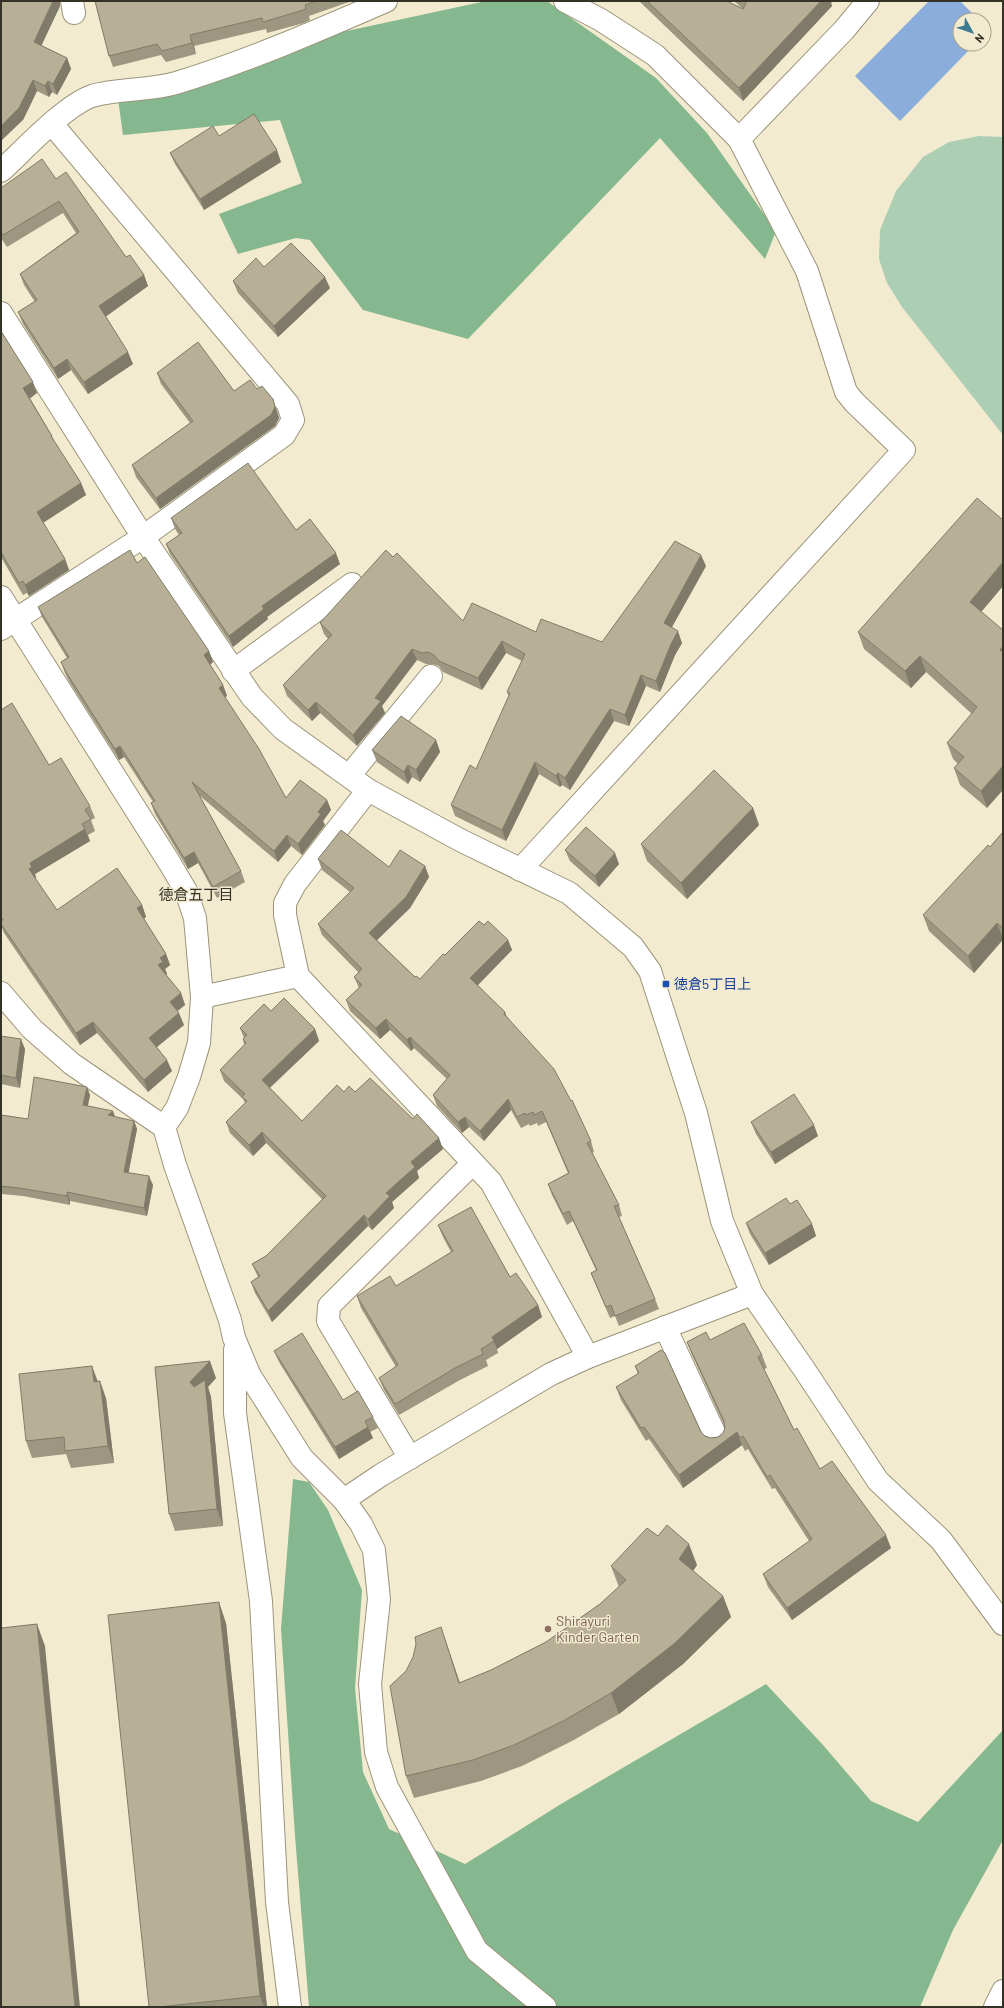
<svg xmlns="http://www.w3.org/2000/svg" width="1004" height="2008" viewBox="0 0 1004 2008" font-family="Barlow,'Noto Sans JP',sans-serif">
	<style>
		.green { fill: #acceb2 }
		.forest { fill: #86b88f }
		.water { fill: #8aaddc }
		.lines { fill: none; stroke-linecap: round; stroke-linejoin: round }
		.minor-casing { stroke: #9b947a; stroke-width: 24 }
		.highway-casing { stroke: #9b947a; stroke-width: 24 }
		.minor { stroke: #fff; stroke-width: 22 }
		.highway { stroke: #fff; stroke-width: 22 }
		.wall { fill: #9d9781 }
		.shaded-wall { fill: #807b69 }
		.building { fill: #b7b096; stroke: #807b69 }
		.transit-dot { fill: #1a4fb4; stroke: #f3ebd0; stroke-width: 1.5 }
		.education-dot { fill: #8d6e63; stroke: #f3ebd0; stroke-width: 1.5 }
		.labels { text-anchor: middle; stroke-width: 3; stroke-linejoin: round; paint-order: stroke }
		.transit-label { font-size: 14px; fill: #164399; stroke: #f3ebd0; text-anchor: start }
		.education-label { font-size: 14px; fill: #785e54; stroke: #f3ebd0; text-anchor: start }
		.neighbourhood-label { font-size: 15px; fill: #343126; stroke: #f3ebd0 }
	</style>
	<rect width="100%" height="100%" fill="#f3ebd0"/>
	<polygon class="green" points="979,136 1003,137 1003,435 902,307 887,283 879,259 880,230 896,191 923,157 949,142"/>
	<g class="forest">
		<polygon points="486,1 547,1 656,78 707,133 776,231 765,259 660,138 468,339 363,310 310,240 296,238 238,254 219,214 302,183 280,120 123,135 117,92 211,84 342,32"/>
		<polygon points="293,1479 309,1482 328,1510 362,1590 355,1688 363,1772 389,1829 465,1864 561,1804 766,1684 823,1745 871,1801 918,1822 1003,1730 1003,1840 953,1930 920,2007 309,2007 295,1836 281,1629"/>
	</g>
	<polygon class="water" points="929,1 960,1 979,20 960,20 960,44 975,44 900,121 855,76"/>
	<g class="lines">
		<g class="minor-casing">
			<g id="minor">
				<polyline points="72,1 74,13"/>
				<polyline points="739,139 844,30 868,1"/>
				<path d="M1,171c23,-21 63,-65 91,-75 27,-8 57,-5 84,-13 72,-22 141,-52 210,-82"/>
				<polyline points="1,313 143,537 252,697 283,729 368,790 462,841 569,893 633,947 650,971 696,1113 722,1221 752,1294 804,1369 878,1481 941,1540 1003,1624"/>
				<polyline points="1,597 169,862 186,891 195,918 202,997 199,1043 189,1077 177,1108 164,1127"/>
				<polyline points="1,629 143,537 284,435 293,420 288,404 52,124"/>
				<polyline points="233,671 352,584"/>
				<polyline points="349,776 431,676"/>
				<polyline points="520,870 904,450 854,402 846,392 807,271 739,139 655,55 601,20 565,1"/>
				<polyline points="298,976 285,915 285,903 295,884 368,790"/>
				<polyline points="1,993 32,1029 72,1064 164,1127 175,1165 230,1320 234,1338 250,1376 302,1458 344,1500 381,1475 551,1374 588,1357 752,1294"/>
				<polyline points="202,997 298,976 491,1182 588,1357"/>
				<polyline points="665,1327 717,1439"/>
				<polyline points="235,1350 235,1413 261,1601 277,1902 290,2007"/>
				<polyline points="410,1458 328,1321 329,1306 473,1163"/>
				<polyline points="344,1500 361,1524 374,1550 379,1599 370,1684 376,1752 387,1787 477,1951 545,2007"/>
			</g>
		</g>
		<g class="highway-casing">
			<polyline id="highway" points="995,2007 1003,1991"/>
		</g>
		<use href="#minor" class="minor"/>
		<use href="#highway" class="highway"/>
	</g>
	<g class="wall">
		<polygon points="1,1 60,6 41,45 67,58 71,69 57,95 52,92 49,97 37,91 23,120"/>
		<polygon points="95,1 352,1 309,16 310,20 304,23 267,33 266,29 194,46 196,54 166,62 161,55 113,67 109,56"/>
		<polygon points="639,1 727,1 743,9 734,1 833,1 831,3 832,6 743,101"/>
		<polygon points="219,136 281,162 204,210 175,164 170,153"/>
		<polygon points="56,179 126,257 144,275 148,286 106,316 133,364 88,394 71,370 58,379 23,324 18,312 35,302 24,285 20,274 76,233 63,213 7,247 1,238 1,188"/>
		<polygon points="264,267 330,288 278,337 238,293 233,281"/>
		<polygon points="1,331 37,393 30,398 52,436 55,443 81,483 86,495 43,523 65,559 69,570 29,596 27,593 23,595 1,557"/>
		<polygon points="157,373 234,391 257,389 277,410 279,418 275,426 160,509 136,477 132,465 190,423 161,384"/>
		<polygon points="171,518 296,530 340,564 267,617 268,619 233,647 170,554 166,544 179,535 175,529"/>
		<polygon points="137,563 209,651 213,662 210,665 223,685 227,696 225,697 286,798 327,800 331,810 323,821 325,825 302,855 291,846 278,862 200,796 241,871 245,882 217,898 198,863 188,869 155,814 151,803 153,802 124,757 119,760 70,683 65,673 61,662 67,658 42,617 38,607"/>
		<polygon points="706,566 672,627 682,643 675,655 660,692 646,686 629,726 614,721 570,790 562,785 560,787 539,774 506,841 455,816 451,805 476,769 509,697 507,692 522,661 506,653 482,690 443,672 439,666 433,664 426,664 417,660 382,706 385,713 357,746 320,713 312,721 287,696 283,685 328,639 324,634 320,623 463,621 602,642"/>
		<polygon points="1003,586 981,612 987,808 960,785 954,768 958,764 953,759 947,743 972,714 926,672 911,688 864,649 858,632"/>
		<polygon points="1,710 49,765 90,806 95,818 91,820 95,831 88,835 90,841 35,874 36,878 35,879 57,910 142,905 146,917 144,919 166,954 170,965 165,969 167,974 166,975 181,993 185,1005 177,1011 184,1025 157,1047 172,1071 148,1092 97,1033 80,1045 4,933 1,925"/>
		<polygon points="436,740 440,752 420,782 412,777 408,784 377,762 372,750"/>
		<polygon points="753,808 759,825 687,899 647,861 641,844"/>
		<polygon points="1003,832 1003,940 974,973 929,931 923,915 990,847"/>
		<polygon points="565,850 619,864 599,887 570,861"/>
		<polygon points="318,859 389,867 425,866 429,877 410,908 377,940 415,977 420,979 445,955 484,925 508,940 512,950 478,985 508,1018 591,1141 594,1152 592,1153 619,1205 622,1216 619,1217 655,1299 659,1309 619,1326 615,1316 610,1318 595,1283 591,1273 596,1270 573,1221 567,1225 552,1195 548,1184 568,1173 546,1122 538,1126 537,1123 530,1126 529,1124 521,1128 511,1110 484,1141 469,1127 462,1133 437,1106 433,1095 447,1079 414,1048 411,1051 390,1030 380,1039 350,1011 346,1000 359,988 354,977 359,973 322,935 318,924 350,892 322,870"/>
		<polygon points="271,1011 315,1029 319,1041 270,1088 302,1121 344,1092 355,1092 443,1149 417,1171 419,1178 392,1202 394,1208 372,1230 368,1226 272,1322 255,1293 251,1282 258,1277 252,1264 266,1256 322,1199 266,1143 253,1156 230,1133 226,1122 245,1103 243,1099 224,1081 220,1070 244,1045 243,1039 244,1038 240,1028"/>
		<polygon points="1,1036 25,1049 20,1088 1,1084"/>
		<polygon points="90,1095 88,1106 115,1117 134,1121 137,1129 128,1173 153,1185 147,1216 70,1201 70,1205 23,1196 1,1194 1,1115 28,1119"/>
		<polygon points="751,1122 818,1136 775,1164 756,1134"/>
		<polygon points="790,1204 812,1224 816,1236 769,1265 750,1234 746,1223"/>
		<polygon points="438,1225 510,1277 538,1305 542,1317 497,1349 498,1353 486,1360 488,1366 460,1380 399,1415 384,1390 379,1378 396,1367 361,1308 357,1296 396,1286 451,1252 443,1237"/>
		<polygon points="710,1340 762,1355 767,1368 764,1369 794,1430 820,1469 891,1548 792,1620 768,1587 763,1574 809,1541 775,1488 772,1489 748,1449 745,1451 742,1445 683,1488 649,1439 646,1441 621,1400 616,1387 638,1374 635,1366 705,1436 711,1438 718,1437 723,1433 725,1428 724,1425 692,1355 687,1342"/>
		<polygon points="274,1351 343,1400 373,1417 378,1428 370,1432 373,1438 339,1459 279,1362"/>
		<polygon points="155,1367 216,1378 208,1387 211,1397 223,1526 175,1531 169,1514"/>
		<polygon points="106,1398 114,1463 71,1468 66,1454 32,1458 26,1441"/>
		<polygon points="697,1565 693,1571 723,1596 731,1617 683,1664 619,1714 572,1741 522,1766 481,1781 414,1798 406,1776 406,1671 441,1627 460,1683 491,1670 546,1642 600,1604 619,1587 611,1566"/>
		<polygon points="226,1623 267,2007 149,2007"/>
	</g>
	<g class="shaded-wall">
		<polygon points="53,1 60,1 60,6 38,53 34,42"/>
		<polygon points="821,1 833,1 831,3 832,6 743,101 739,88"/>
		<polygon points="190,35 194,46 196,54 192,43"/>
		<polygon points="67,58 71,69 57,95 53,84"/>
		<polygon points="33,80 37,91 23,120 1,141 1,126"/>
		<polygon points="48,81 52,92 49,97 45,86"/>
		<polygon points="277,150 281,162 204,210 200,199"/>
		<polygon points="144,275 148,286 104,318 99,306"/>
		<polygon points="325,277 330,288 278,337 274,326"/>
		<polygon points="128,352 133,364 88,394 84,382"/>
		<polygon points="67,359 71,370 58,379 54,368"/>
		<polygon points="33,382 37,393 28,400 23,388"/>
		<polygon points="273,399 279,418 275,426 160,509 156,498"/>
		<polygon points="81,483 86,495 41,524 37,512"/>
		<polygon points="336,553 340,564 267,617 268,619 233,647 229,636 262,606"/>
		<polygon points="701,555 706,566 668,634 664,623"/>
		<polygon points="65,559 69,570 29,596 25,585"/>
		<polygon points="1003,562 1003,586 976,618 970,602"/>
		<polygon points="678,631 682,643 675,655 660,692 656,681 671,644"/>
		<polygon points="502,641 506,653 482,690 478,678"/>
		<polygon points="1003,646 1003,657 1000,650"/>
		<polygon points="412,649 417,660 382,706 385,713 357,746 353,735 375,698"/>
		<polygon points="209,651 213,662 208,666 204,655"/>
		<polygon points="920,656 926,672 911,688 905,671"/>
		<polygon points="641,675 646,686 629,726 625,715"/>
		<polygon points="223,685 227,696 223,698 219,688"/>
		<polygon points="316,702 320,713 312,721 308,710"/>
		<polygon points="610,709 614,721 570,790 565,778"/>
		<polygon points="436,740 440,752 420,782 416,770"/>
		<polygon points="120,746 124,757 119,760 115,749"/>
		<polygon points="535,762 539,774 506,841 502,830"/>
		<polygon points="408,765 412,777 408,784 404,772"/>
		<polygon points="1003,766 1003,790 987,808 981,791"/>
		<polygon points="558,773 562,785 560,787 556,776"/>
		<polygon points="327,800 331,810 323,821 325,825 302,855 298,844 318,812"/>
		<polygon points="753,808 759,825 687,899 681,883"/>
		<polygon points="85,829 90,841 35,874 36,878 33,881 29,869 30,863"/>
		<polygon points="287,835 291,846 278,862 274,851"/>
		<polygon points="194,852 198,863 188,869 184,858"/>
		<polygon points="615,853 619,864 599,887 595,876"/>
		<polygon points="425,866 429,877 410,908 373,944 369,933"/>
		<polygon points="142,905 146,917 142,920 137,908"/>
		<polygon points="997,923 1003,939 974,973 968,956"/>
		<polygon points="508,940 512,950 474,989 470,978"/>
		<polygon points="166,954 170,965 165,969 167,974 162,977 158,965 160,958"/>
		<polygon points="181,993 185,1005 174,1014 170,1002"/>
		<polygon points="505,1012 509,1023 504,1014"/>
		<polygon points="179,1013 184,1025 153,1050 149,1038"/>
		<polygon points="386,1019 390,1030 380,1039 376,1028"/>
		<polygon points="93,1022 97,1033 80,1045 76,1033"/>
		<polygon points="315,1029 319,1041 266,1091 262,1080"/>
		<polygon points="410,1037 414,1048 411,1051 407,1040"/>
		<polygon points="21,1039 25,1049 20,1088 16,1078"/>
		<polygon points="167,1060 172,1071 148,1092 144,1080"/>
		<polygon points="87,1087 90,1095 86,1113 83,1105"/>
		<polygon points="508,1099 511,1110 484,1141 480,1131"/>
		<polygon points="113,1111 116,1119 108,1115"/>
		<polygon points="465,1117 469,1127 462,1133 458,1122"/>
		<polygon points="134,1121 137,1129 127,1181 124,1172"/>
		<polygon points="814,1125 818,1136 775,1164 771,1152"/>
		<polygon points="262,1132 266,1143 253,1156 249,1145"/>
		<polygon points="439,1138 443,1149 417,1171 419,1178 392,1202 394,1208 372,1230 368,1219 386,1193 411,1162"/>
		<polygon points="149,1176 153,1185 147,1216 144,1208"/>
		<polygon points="67,1192 70,1201 70,1205 67,1196"/>
		<polygon points="364,1215 368,1226 272,1322 268,1311"/>
		<polygon points="812,1224 816,1236 769,1265 765,1253"/>
		<polygon points="538,1305 542,1317 497,1349 492,1337"/>
		<polygon points="210,1361 216,1378 208,1387 211,1397 223,1526 217,1509 196,1399 190,1382"/>
		<polygon points="92,1366 98,1382 94,1382"/>
		<polygon points="100,1381 106,1398 114,1463 108,1446"/>
		<polygon points="368,1427 373,1438 339,1459 335,1447"/>
		<polygon points="737,1432 742,1445 683,1488 679,1475"/>
		<polygon points="886,1535 891,1548 792,1620 787,1608"/>
		<polygon points="689,1544 697,1565 687,1580 679,1559"/>
		<polygon points="723,1596 731,1617 683,1664 619,1714 611,1693"/>
		<polygon points="219,1602 226,1623 267,2007 264,2007 260,1996"/>
		<polygon points="37,1624 45,1646 80,2007 75,2007"/>
		<polygon points="441,1627 448,1649 467,1704 459,1683"/>
	</g>
	<g class="building">
		<polygon points="1,1 53,1 34,42 67,58 53,84 48,81 45,86 33,80 19,108 1,126"/>
		<polygon points="95,1 316,1 305,5 306,9 300,11 263,22 262,18 190,35 192,43 162,51 157,44 109,56"/>
		<polygon points="647,1 727,1 743,9 746,3 744,1 821,1 739,88"/>
		<polygon points="254,114 277,150 200,199 170,153 213,126 219,136"/>
		<polygon points="42,159 56,179 66,172 126,257 130,255 144,275 99,306 128,352 84,382 67,359 54,368 18,312 37,300 20,274 79,232 59,201 3,235 1,232 1,188"/>
		<polygon points="291,243 325,277 274,326 233,281 256,258 264,267"/>
		<polygon points="1,331 33,382 23,388 52,436 51,436 81,483 37,512 65,559 25,585 23,581 19,583 1,552"/>
		<polygon points="198,342 234,391 250,380 257,389 262,386 273,399 275,407 271,415 156,498 132,465 193,421 157,373"/>
		<polygon points="248,463 296,530 310,519 336,553 262,606 264,609 229,636 166,544 182,533 171,518"/>
		<polygon points="977,498 1003,520 1003,562 970,602 1003,630 1003,646 1000,650 1003,652 1003,766 981,791 954,768 964,757 947,743 977,707 920,656 905,671 858,632"/>
		<polygon points="675,541 701,555 664,623 678,631 671,644 656,681 641,675 625,715 610,709 565,778 558,773 556,776 535,762 502,830 451,805 470,765 476,769 510,693 507,692 525,654 502,641 478,678 439,661 434,655 428,652 422,653 412,649 375,698 381,701 353,735 316,702 308,710 283,685 332,635 320,623 386,550 393,557 397,553 463,621 472,603 536,632 541,619 602,642"/>
		<polygon points="130,550 137,563 145,557 209,651 204,655 223,685 219,688 259,749 286,798 300,780 327,800 318,812 321,814 298,844 287,835 274,851 192,782 241,871 213,887 194,852 184,858 151,803 155,801 120,746 115,749 66,672 61,662 69,657 38,607"/>
		<polygon points="12,703 49,765 61,758 90,806 85,810 91,819 82,824 85,829 30,863 32,867 29,869 57,910 117,868 142,905 137,908 166,954 160,958 163,962 158,965 181,993 170,1002 179,1013 149,1038 167,1060 144,1080 93,1022 76,1033 1,924 1,921 3,920 1,917 1,710"/>
		<polygon points="401,716 436,740 416,770 408,765 404,772 372,750"/>
		<polygon points="714,770 753,808 681,883 641,844"/>
		<polygon points="586,827 615,853 595,876 565,850"/>
		<polygon points="341,830 389,867 400,850 425,866 406,897 369,933 415,977 416,976 420,979 443,954 445,955 479,921 484,925 488,921 508,940 470,978 505,1012 504,1014 554,1069 571,1101 572,1100 591,1141 587,1143 619,1205 614,1206 655,1299 615,1316 611,1305 606,1307 591,1273 597,1270 569,1211 563,1214 548,1184 569,1173 542,1111 534,1115 533,1112 526,1115 525,1113 517,1117 508,1099 480,1131 465,1117 458,1122 433,1095 450,1075 410,1037 407,1040 386,1019 376,1028 346,1000 362,985 354,977 362,969 318,924 354,888 318,859"/>
		<polygon points="1003,832 1003,928 997,923 968,956 923,915 988,845 990,847"/>
		<polygon points="284,998 315,1029 262,1080 302,1121 337,1085 344,1092 349,1086 355,1092 370,1078 413,1119 417,1114 439,1138 411,1162 415,1167 386,1193 390,1196 368,1219 364,1215 268,1311 251,1282 260,1276 252,1264 266,1256 326,1196 262,1132 249,1145 226,1122 247,1101 242,1097 245,1094 220,1070 246,1043 243,1039 247,1035 240,1028 264,1004 271,1011"/>
		<polygon points="1,1036 21,1039 16,1078 1,1075"/>
		<polygon points="34,1077 87,1087 83,1105 113,1111 108,1115 134,1121 124,1172 149,1176 144,1208 67,1192 67,1196 19,1188 1,1186 1,1115 28,1119"/>
		<polygon points="794,1094 814,1125 771,1152 751,1122"/>
		<polygon points="786,1198 790,1204 797,1200 812,1224 765,1253 746,1223"/>
		<polygon points="471,1207 510,1277 516,1273 538,1305 492,1337 494,1341 481,1349 483,1354 455,1368 395,1404 379,1378 398,1365 357,1296 390,1276 396,1286 453,1251 438,1225"/>
		<polygon points="744,1323 762,1355 758,1357 794,1430 797,1428 820,1469 832,1461 886,1535 787,1608 763,1574 812,1539 770,1475 767,1477 743,1436 740,1438 737,1432 679,1475 644,1427 641,1428 616,1387 639,1373 635,1366 661,1350 665,1353 701,1432 705,1436 711,1438 718,1437 723,1433 725,1428 724,1421 687,1342 706,1332 710,1340"/>
		<polygon points="302,1333 343,1400 358,1391 373,1417 365,1421 368,1427 335,1447 274,1351"/>
		<polygon points="210,1361 190,1382 194,1387 205,1380 217,1509 169,1514 155,1367"/>
		<polygon points="92,1366 94,1382 100,1381 108,1446 65,1451 64,1437 26,1441 19,1374"/>
		<polygon points="667,1525 689,1544 679,1559 723,1596 675,1643 611,1693 565,1720 514,1745 473,1760 406,1776 390,1686 406,1671 413,1657 416,1644 415,1637 441,1627 459,1683 491,1670 546,1642 600,1604 626,1580 611,1566 647,1528 658,1536"/>
		<polygon points="219,1602 260,1996 159,2007 149,2007 108,1615"/>
		<polygon points="37,1624 75,2007 1,2007 1,1628"/>
	</g>
	<rect class="transit-dot" x="662" y="980" width="8" height="8" rx="2"/>
	<circle class="education-dot" cx="548" cy="1629" r="4"/>
	<g class="labels">
		<g class="transit-label">
			<text x="674" y="989">徳倉5丁目上</text>
		</g>
		<g class="education-label">
			<text x="556" y="1626">Shirayuri<tspan x="556" dy="16">Kinder Garten</tspan></text>
		</g>
		<g class="neighbourhood-label">
			<text x="196" y="900">徳倉五丁目</text>
		</g>
	</g>
	<rect width="1004" height="2008" fill="none" stroke="#343126" stroke-width="4"/>
	<g transform="translate(972 32) rotate(130)"><circle r="19" fill="#f3ebd0" stroke="#a7a18c"/>
	<path d="M0-3L7 15L0 10L-7 15Z" fill="#3b7a8f"/>
	<text y="-6" font-size="11" font-weight="bold" text-anchor="middle" fill="#343126">N</text>
	</g>
</svg>
